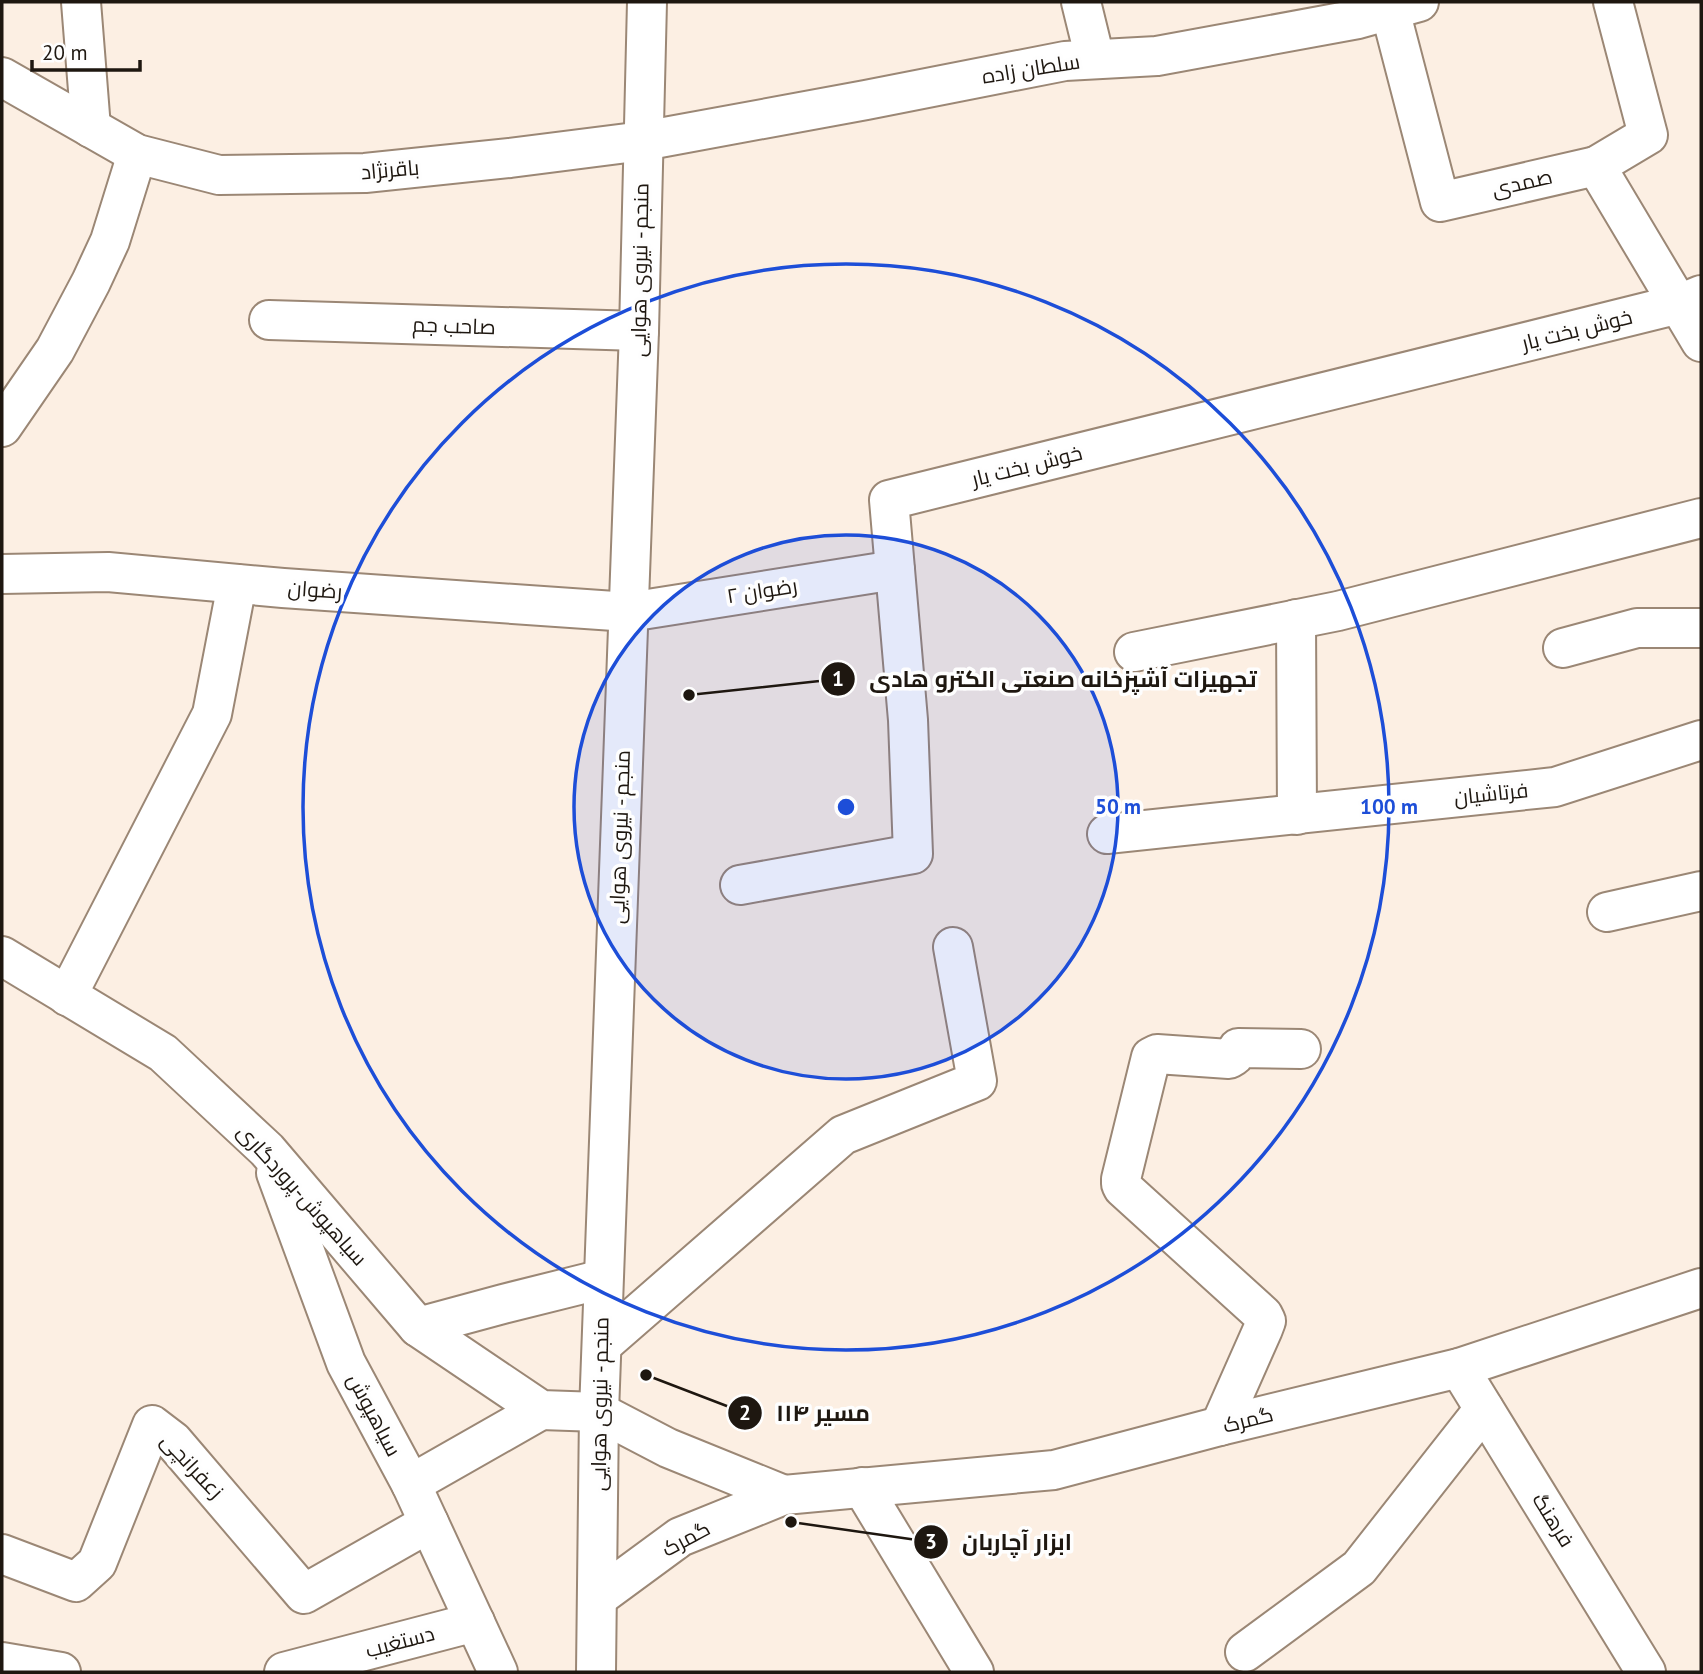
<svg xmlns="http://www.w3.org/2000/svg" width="1703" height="1674" viewBox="0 0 1703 1674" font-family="'PT Sans',Cairo,sans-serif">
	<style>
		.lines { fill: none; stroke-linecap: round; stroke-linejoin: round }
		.minor-casing { stroke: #9b8775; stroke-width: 42 }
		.major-casing { stroke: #9b8775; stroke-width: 42 }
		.minor { stroke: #fff; stroke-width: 38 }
		.major { stroke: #fff; stroke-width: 38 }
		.ring { fill: none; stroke: #1d4ed8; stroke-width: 3.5 }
		.labels { text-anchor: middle; stroke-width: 7; stroke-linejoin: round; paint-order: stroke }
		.street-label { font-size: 21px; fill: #1e1710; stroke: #fefefe }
		.centre { fill: #1d4ed8; stroke: #fefefe; stroke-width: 3.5 }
		.ring-label { font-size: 21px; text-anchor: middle; font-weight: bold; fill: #1d4ed8; stroke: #fefefe; stroke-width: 7; stroke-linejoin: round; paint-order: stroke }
		.leader { fill: none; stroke: #1e1710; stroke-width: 2.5 }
		.callout-dot { fill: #1e1710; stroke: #fefefe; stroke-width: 2.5 }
		.mark-label { font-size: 21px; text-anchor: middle; font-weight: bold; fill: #fff }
		.callout-label { font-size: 23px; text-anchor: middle; font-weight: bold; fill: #1e1710; stroke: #fefefe; stroke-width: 7; stroke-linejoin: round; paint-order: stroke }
	</style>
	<rect width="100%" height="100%" fill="#fcefe3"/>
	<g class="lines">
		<g class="minor-casing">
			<g id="minor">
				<polyline points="81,2 91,128"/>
				<polyline points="1081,2 1095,59"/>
				<polyline points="1390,10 1440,202 1596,166 1701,342"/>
				<polyline points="2,77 137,154 219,175 365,173 510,158 643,141 866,100 1065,61 1157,56 1358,19 1419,2"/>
				<polyline points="1596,166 1648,135 1613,2"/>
				<polyline points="269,320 639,331"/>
				<polyline points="2,427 55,350 91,282 110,241 137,154"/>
				<polyline points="2,574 108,572 283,588 629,612 895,570"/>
				<polyline points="1296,619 1297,815"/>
				<polyline points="1563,648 1637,628 1701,628"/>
				<polyline points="1134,652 1338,611 1701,518"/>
				<polyline points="1107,834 1555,787 1701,740"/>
				<polyline points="740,885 913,854 908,720 889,500 1679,304 1701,295"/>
				<polyline points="1607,912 1701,891"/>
				<polyline points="2,956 163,1053 267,1150 418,1327 541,1410 599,1412 668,1448 784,1495"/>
				<polyline points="67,996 212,714 237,584"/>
				<polyline points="276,1173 346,1363 411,1484 498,1672"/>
				<polyline points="418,1327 503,1304 603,1279"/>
				<polyline points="602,1345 843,1135 977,1081 953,947"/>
				<polyline points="1459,1368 1646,1672"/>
				<polyline points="1220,1426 1263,1329 1266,1321 1263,1315 1123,1188 1121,1184 1121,1179 1151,1057 1157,1054 1229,1059 1234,1056 1238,1048 1301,1049"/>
				<polyline points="411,1484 541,1410"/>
				<polyline points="862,1487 974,1672"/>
				<polyline points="2,1554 76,1582 97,1563 152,1425 173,1441 304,1594 429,1523"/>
				<polyline points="597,1598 680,1537 784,1495 1054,1470 1220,1426 1459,1368 1701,1288"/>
				<polyline points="1245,1652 1359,1568 1484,1409"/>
				<polyline points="2,1662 61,1672"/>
				<polyline points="284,1672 475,1622"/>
			</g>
		</g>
		<g class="major-casing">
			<polyline id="major" points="596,1672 599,1412 639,331 647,2"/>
		</g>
		<use href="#minor" class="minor"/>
		<use href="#major" class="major"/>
	</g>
	<circle cx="846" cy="807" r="272" fill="#1d4ed8" fill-opacity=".12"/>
	<g class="ring">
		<circle cx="846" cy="807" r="272"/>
		<circle cx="846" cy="807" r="543"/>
	</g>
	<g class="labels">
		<g class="street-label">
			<text transform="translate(1031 69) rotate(-9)" y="7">سلطان زاده</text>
			<text transform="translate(390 170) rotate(-5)" y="7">باقرنژاد</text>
			<text transform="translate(1522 183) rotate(-13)" y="7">صمدی</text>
			<text transform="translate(640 270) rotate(-89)" y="7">منجم - نیروی هوایی</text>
			<text transform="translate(454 326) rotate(2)" y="7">صاحب جم</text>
			<text transform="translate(1577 330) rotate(-14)" y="7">خوش بخت یار</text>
			<text transform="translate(1027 466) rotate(-14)" y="7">خوش بخت یار</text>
			<text transform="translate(315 590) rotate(4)" y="7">رضوان</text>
			<text transform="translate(762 591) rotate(-9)" y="7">رضوان ۲</text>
			<text transform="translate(1491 794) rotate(-6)" y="7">فرتاشیان</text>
			<text transform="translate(620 837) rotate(-88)" y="7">منجم - نیروی هوایی</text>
			<text transform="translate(302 1195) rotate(48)" y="7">سیاهپوش-پروردگاری</text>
			<text transform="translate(600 1404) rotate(-89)" y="7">منجم - نیروی هوایی</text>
			<text transform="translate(374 1415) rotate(62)" y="7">سیاهپوش</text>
			<text transform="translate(1248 1420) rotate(-14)" y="7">گمرک</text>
			<text transform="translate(192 1466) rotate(47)" y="7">زعفرانچی</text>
			<text transform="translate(1553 1520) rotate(58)" y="7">فرهنگ</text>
			<text transform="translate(686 1539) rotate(-28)" y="7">گمرک</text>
			<text transform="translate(400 1642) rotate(-15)" y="7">دستغیب</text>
		</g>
	</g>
	<circle cx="846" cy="807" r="10" class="centre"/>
	<g class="ring-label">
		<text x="1118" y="814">50 m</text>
		<text x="1389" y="814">100 m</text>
	</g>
	<path class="leader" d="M689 695L838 679M646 1375L745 1413M791 1522L931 1542"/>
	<g class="callout-dot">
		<circle cx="689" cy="695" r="7"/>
		<circle cx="646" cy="1375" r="7"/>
		<circle cx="791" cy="1522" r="7"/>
		<circle cx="838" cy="679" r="18"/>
		<circle cx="745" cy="1413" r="18"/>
		<circle cx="931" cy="1542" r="18"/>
	</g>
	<g class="mark-label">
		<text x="838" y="686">1</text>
		<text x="745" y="1420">2</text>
		<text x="931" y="1549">3</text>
	</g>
	<g class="callout-label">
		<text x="1063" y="687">تجهیزات آشپزخانه صنعتی الکترو هادی</text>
		<text x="823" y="1421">مسیر ۱۱۴</text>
		<text x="1017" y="1550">ابزار آچاربان</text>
	</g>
	<rect width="1703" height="1674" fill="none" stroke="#1e1710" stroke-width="7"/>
	<path d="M32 60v10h108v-10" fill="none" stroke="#1e1710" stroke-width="3.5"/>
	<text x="42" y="60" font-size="21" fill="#1e1710" stroke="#fefefe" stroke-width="5" paint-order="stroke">20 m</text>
</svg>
